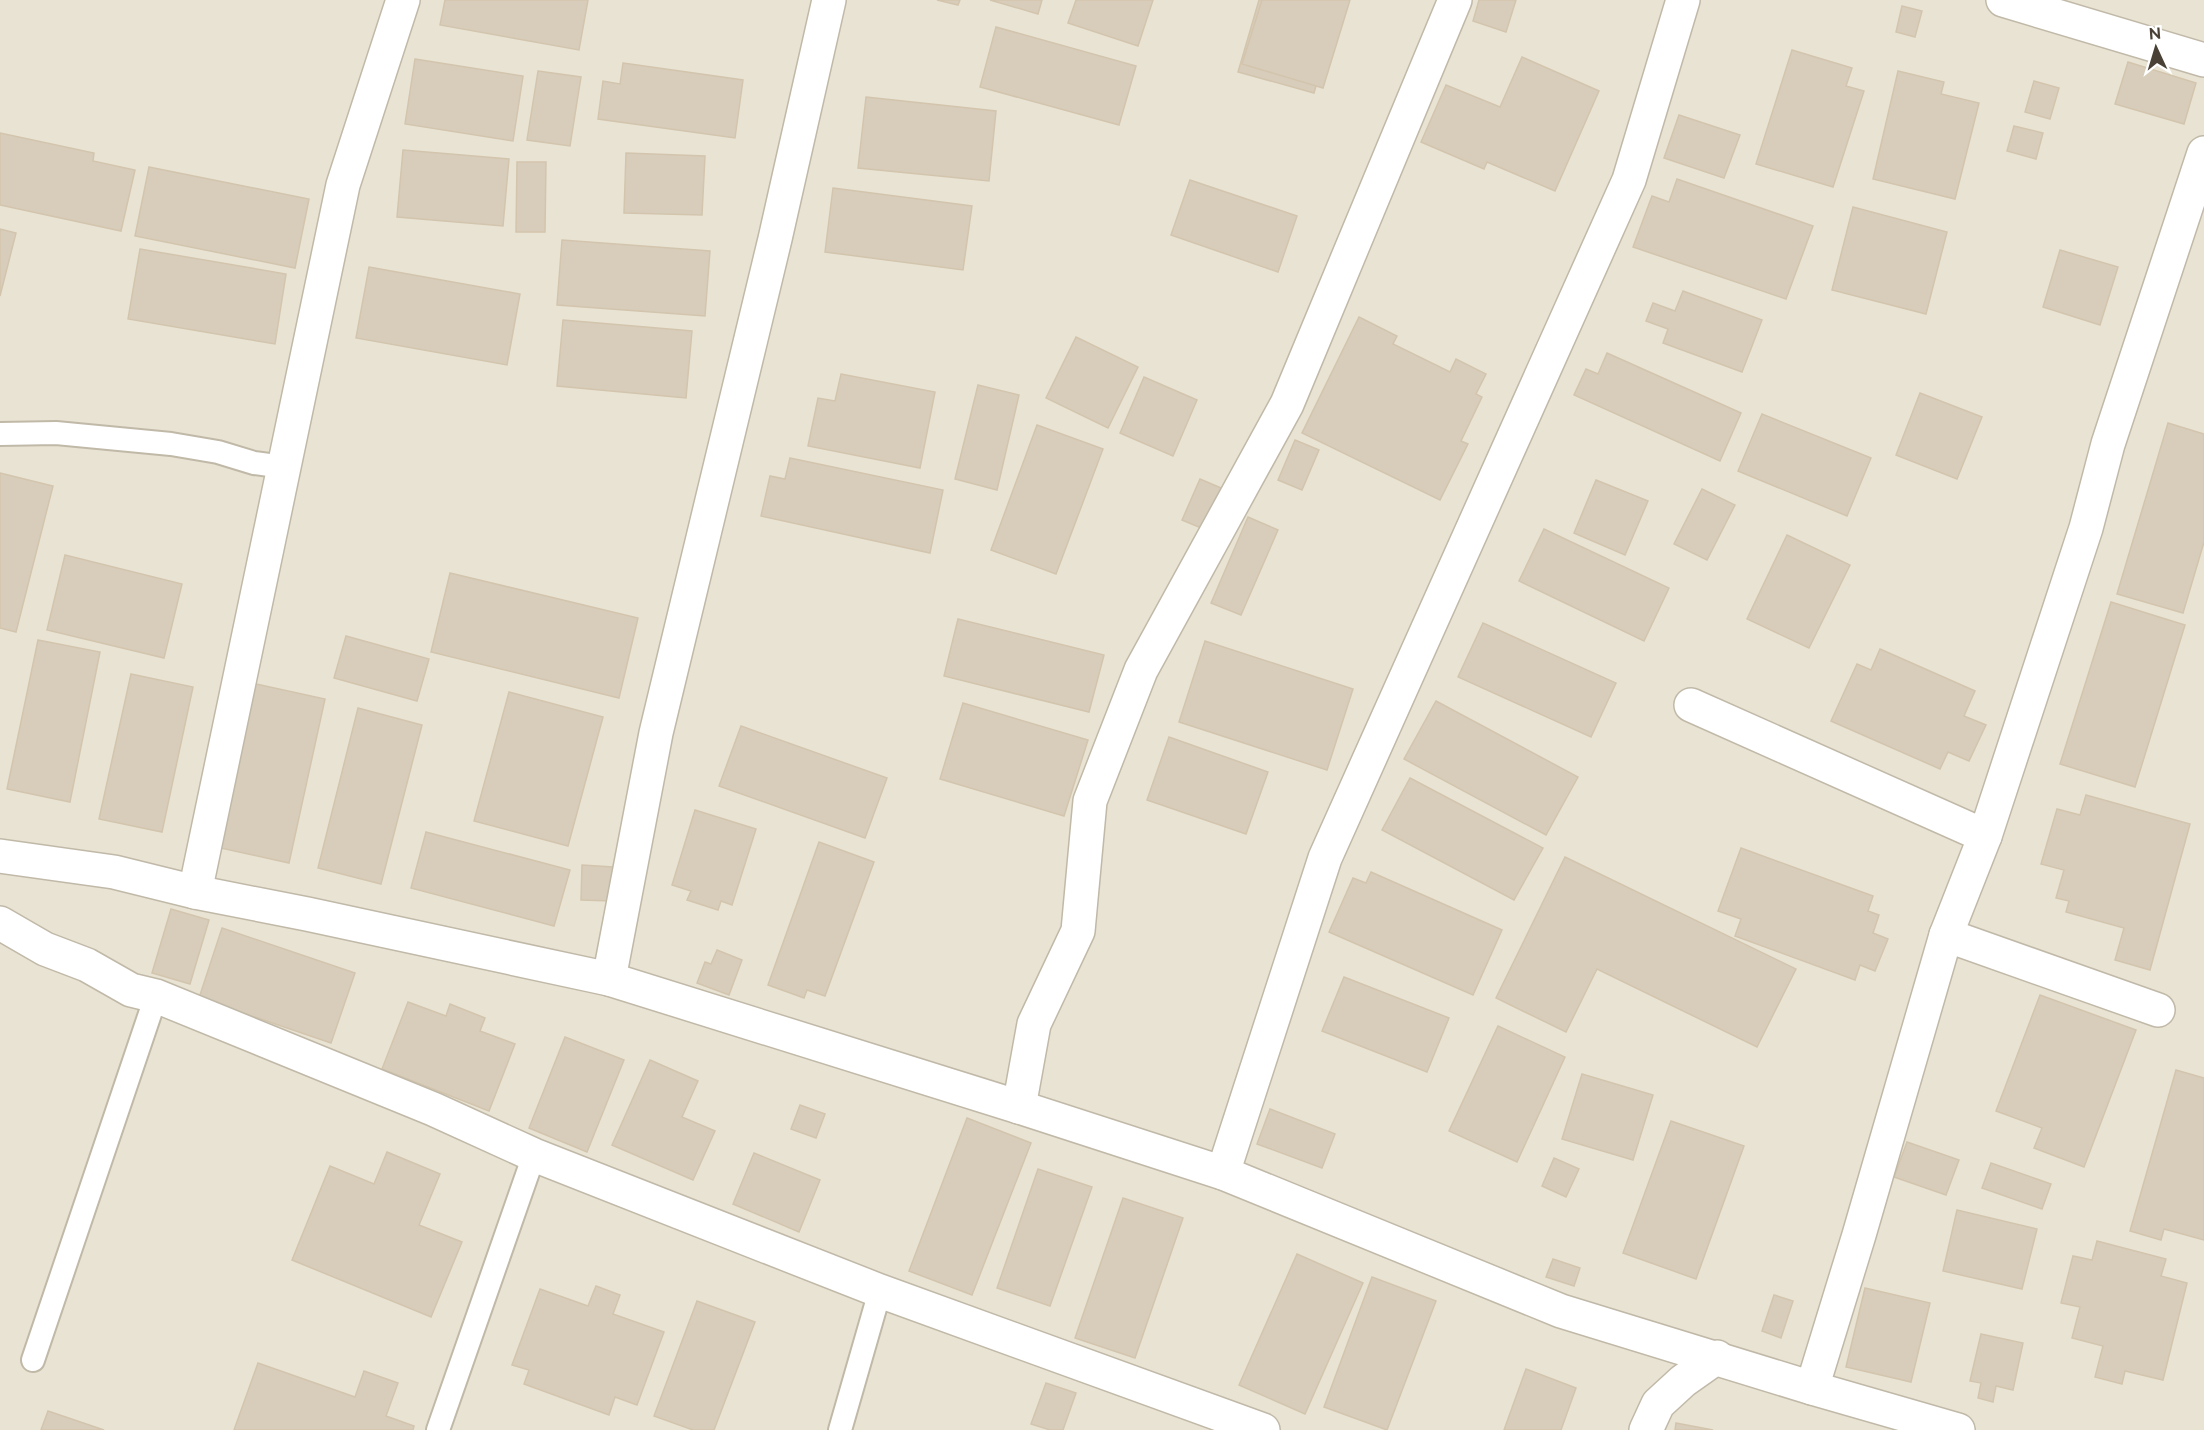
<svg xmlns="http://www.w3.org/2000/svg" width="2204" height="1430" viewBox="0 0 2204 1430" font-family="Raleway,sans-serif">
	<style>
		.residential { fill: #e9e3d4 }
		.building { fill: #d8cdbb; stroke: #d3c5ad; stroke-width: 1.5 }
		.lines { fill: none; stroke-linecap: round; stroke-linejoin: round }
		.service-casing { stroke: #c1b9a8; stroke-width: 26 }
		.minor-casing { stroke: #c1b9a8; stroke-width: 36 }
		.service { stroke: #fff; stroke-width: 22 }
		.minor { stroke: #fff; stroke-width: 33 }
	</style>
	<rect width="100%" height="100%" fill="#f5f1e7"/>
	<rect class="residential" x="0" y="0" width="2204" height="1430"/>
	<g class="building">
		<polygon points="445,0 588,0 579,50 440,25"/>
		<polygon points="937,0 960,0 958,5"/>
		<polygon points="990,0 1042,0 1038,14"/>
		<polygon points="1076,0 1153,0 1138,46 1068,23"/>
		<polygon points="1259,0 1340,0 1314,93 1238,72"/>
		<polygon points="1262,0 1350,0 1323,88 1242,64"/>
		<polygon points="1479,0 1516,0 1506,32 1473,21"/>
		<polygon points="1902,6 1922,11 1915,37 1896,32"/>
		<polygon points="996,27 1136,66 1119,125 980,87"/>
		<polygon points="1792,50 1852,68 1846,86 1864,91 1833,187 1756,164"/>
		<polygon points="1522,57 1599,91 1555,191 1487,162 1484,169 1421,142 1446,85 1500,107"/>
		<polygon points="415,59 523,76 513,141 405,124"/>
		<polygon points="2128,62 2196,83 2184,124 2115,104"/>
		<polygon points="623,63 743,80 735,138 598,119 603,81 620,84"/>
		<polygon points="538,71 581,77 570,146 527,140"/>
		<polygon points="1898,71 1944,82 1941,94 1979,103 1955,199 1873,179"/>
		<polygon points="2034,81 2059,88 2050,119 2025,112"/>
		<polygon points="866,97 996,111 989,181 858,168"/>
		<polygon points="1679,115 1740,135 1724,178 1664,158"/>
		<polygon points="2014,126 2043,133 2036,159 2007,151"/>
		<polygon points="0,133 94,153 93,161 135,170 121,231 0,205"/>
		<polygon points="403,150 509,159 503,226 397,217"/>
		<polygon points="626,153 705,156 702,215 624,213"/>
		<polygon points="517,162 546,162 545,232 516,232"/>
		<polygon points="149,167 309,199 295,268 135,236"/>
		<polygon points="1677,179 1813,226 1786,299 1633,247 1652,196 1669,202"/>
		<polygon points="1190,180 1297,216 1278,272 1171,235"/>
		<polygon points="833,188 972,206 963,270 825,252"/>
		<polygon points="1853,207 1947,232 1926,314 1832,290"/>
		<polygon points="0,229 16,233 0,296"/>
		<polygon points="562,240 710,251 705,316 557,305"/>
		<polygon points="140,249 286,274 275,344 128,319"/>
		<polygon points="2060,250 2118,267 2100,325 2043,307"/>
		<polygon points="369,267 520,294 507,365 356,338"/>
		<polygon points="1683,291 1762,320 1742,372 1663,343 1668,329 1646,321 1653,303 1675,311"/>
		<polygon points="1359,317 1397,336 1393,344 1450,372 1456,359 1486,374 1476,394 1482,397 1461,441 1468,444 1440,500 1302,433"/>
		<polygon points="563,320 692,331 686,398 557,386"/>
		<polygon points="1076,337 1138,367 1108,428 1046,398"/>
		<polygon points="1607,353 1741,413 1720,461 1574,395 1586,369 1598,374"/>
		<polygon points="841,374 935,392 920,468 808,446 818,398 835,401"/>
		<polygon points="1144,377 1197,400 1173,456 1120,433"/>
		<polygon points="978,385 1019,395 997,490 955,479"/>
		<polygon points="1920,393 1982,417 1957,479 1896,455"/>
		<polygon points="1762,414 1871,458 1847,516 1738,471"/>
		<polygon points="2168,423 2204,434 2204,542 2183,613 2117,594"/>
		<polygon points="1037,425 1103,449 1056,574 991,550"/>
		<polygon points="1295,440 1319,450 1302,490 1278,480"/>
		<polygon points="790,458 943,490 930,553 761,516 770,476 785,479"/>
		<polygon points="0,473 53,486 16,632 0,628"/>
		<polygon points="1200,479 1228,491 1211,532 1182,520"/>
		<polygon points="1596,480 1648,501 1625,555 1574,533"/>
		<polygon points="1702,489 1735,505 1707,560 1674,544"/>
		<polygon points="1248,517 1278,530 1241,615 1211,603"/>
		<polygon points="1544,529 1669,588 1644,641 1519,581"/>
		<polygon points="1787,535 1850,565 1809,648 1747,619"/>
		<polygon points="65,555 182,584 164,658 47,630"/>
		<polygon points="450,573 638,618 619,698 431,652"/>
		<polygon points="2111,602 2185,625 2135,787 2060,764"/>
		<polygon points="958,619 1104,655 1089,712 944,676"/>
		<polygon points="1483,623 1616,683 1591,737 1458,677"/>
		<polygon points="346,636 429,659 417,701 334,678"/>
		<polygon points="38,640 100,652 70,802 7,789"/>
		<polygon points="1205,641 1353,689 1327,770 1179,722"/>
		<polygon points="1880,649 1975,691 1964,716 1986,725 1969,761 1948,752 1940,769 1831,721 1857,664 1871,670"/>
		<polygon points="131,674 193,687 162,832 99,819"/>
		<polygon points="252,683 325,699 289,863 216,847"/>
		<polygon points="509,692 603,717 568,846 474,821"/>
		<polygon points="1436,701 1578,777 1546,835 1404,759"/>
		<polygon points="963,703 1088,740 1064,816 940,779"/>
		<polygon points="358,708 422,725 381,884 318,868"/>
		<polygon points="741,726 887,778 865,838 719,786"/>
		<polygon points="1169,737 1268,772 1246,834 1147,800"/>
		<polygon points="1410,778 1543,848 1514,900 1382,830"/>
		<polygon points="2086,795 2190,824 2150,970 2115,960 2124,928 2066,912 2069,901 2056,898 2064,870 2041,864 2057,809 2080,815"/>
		<polygon points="695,810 756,829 732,905 721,901 718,910 687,900 691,891 672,885"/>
		<polygon points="426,832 570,870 554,926 411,888"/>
		<polygon points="819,842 874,862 825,996 807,990 804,998 768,985"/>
		<polygon points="1741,848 1873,896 1868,911 1879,915 1873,933 1888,939 1875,971 1860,965 1855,980 1735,936 1741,919 1718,911"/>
		<polygon points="1565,857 1796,969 1757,1047 1597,969 1566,1032 1496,998"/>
		<polygon points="582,865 613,867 611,901 581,900"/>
		<polygon points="1371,872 1502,930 1473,995 1329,932 1353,878 1366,883"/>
		<polygon points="171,909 209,920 190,984 152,973"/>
		<polygon points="222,928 355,973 331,1043 199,998"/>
		<polygon points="717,950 742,960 729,995 697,983 705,962 711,964"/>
		<polygon points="1344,977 1449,1018 1427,1072 1322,1031"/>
		<polygon points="2040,995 2136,1030 2084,1167 2034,1148 2042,1128 1996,1111"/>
		<polygon points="408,1002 446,1016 450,1004 485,1018 480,1031 515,1044 489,1111 382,1069"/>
		<polygon points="1498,1026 1565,1057 1517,1162 1449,1131"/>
		<polygon points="565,1037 624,1060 587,1152 529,1128"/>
		<polygon points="650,1060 698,1081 682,1117 715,1131 693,1180 612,1145"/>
		<polygon points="2176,1070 2204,1078 2204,1240 2164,1229 2161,1240 2130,1231"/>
		<polygon points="1582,1074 1653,1095 1633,1160 1562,1139"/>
		<polygon points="800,1105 825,1114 816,1138 791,1129"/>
		<polygon points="1270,1109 1335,1134 1322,1168 1257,1144"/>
		<polygon points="967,1118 1031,1143 972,1295 909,1271"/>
		<polygon points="1671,1121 1744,1146 1696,1279 1623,1253"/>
		<polygon points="1907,1142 1959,1160 1946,1195 1894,1177"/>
		<polygon points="387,1152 440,1174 419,1225 462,1242 431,1317 292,1260 330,1166 374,1184"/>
		<polygon points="754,1153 820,1180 799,1232 733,1204"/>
		<polygon points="1554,1158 1579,1169 1566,1197 1542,1186"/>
		<polygon points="1991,1163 2051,1184 2042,1209 1982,1188"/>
		<polygon points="1038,1169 1092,1187 1050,1306 997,1288"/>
		<polygon points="1123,1198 1183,1218 1135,1358 1075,1338"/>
		<polygon points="1957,1210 2037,1229 2022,1289 1943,1271"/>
		<polygon points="2097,1241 2166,1259 2161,1276 2187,1283 2163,1380 2125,1371 2122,1384 2095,1377 2103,1346 2072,1338 2080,1307 2061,1303 2073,1256 2092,1260"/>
		<polygon points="1297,1254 1363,1283 1305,1414 1239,1385"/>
		<polygon points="1553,1259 1580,1268 1574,1286 1546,1277"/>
		<polygon points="1372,1277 1436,1301 1387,1430 1324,1407"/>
		<polygon points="596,1286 620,1295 613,1314 664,1332 637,1405 615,1397 609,1415 524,1384 529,1370 512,1365 540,1289 588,1306"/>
		<polygon points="1865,1288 1930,1303 1911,1382 1846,1367"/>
		<polygon points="1774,1295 1793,1301 1781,1338 1762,1331"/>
		<polygon points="697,1301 755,1322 714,1430 693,1430 654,1416"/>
		<polygon points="1981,1334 2023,1343 2013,1390 1996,1386 1993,1402 1978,1398 1981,1383 1970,1381"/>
		<polygon points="258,1363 355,1397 364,1371 398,1383 386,1416 414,1426 413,1430 234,1430"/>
		<polygon points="1526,1369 1576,1388 1561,1430 1504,1430"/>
		<polygon points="1046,1383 1076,1393 1063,1430 1050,1430 1031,1424"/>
		<polygon points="48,1411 104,1430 41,1430"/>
		<polygon points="1676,1423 1713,1430 1675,1430"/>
	</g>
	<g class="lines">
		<g class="service-casing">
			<g id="service">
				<polyline points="0,434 56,433 171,444 218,452 254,463 284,467"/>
				<polyline points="33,1360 156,996"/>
				<polyline points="438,1430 534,1155"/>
				<polyline points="840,1430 880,1291"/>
			</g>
		</g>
		<g class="minor-casing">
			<g id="minor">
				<polyline points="2003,0 2204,60"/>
				<polyline points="1691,705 1985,836"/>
				<polyline points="0,856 114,872 195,892 307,914 609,979 1019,1107 1223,1173 1561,1311 1812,1388 1958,1430"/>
				<polyline points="195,892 343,185 403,0"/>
				<polyline points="0,923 45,949 87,965 131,990 156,996 433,1109 534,1155 880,1291 1263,1430"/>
				<polyline points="1946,935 2158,1010"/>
				<polyline points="609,979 656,733 775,239 829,0"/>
				<polyline points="1019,1107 1034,1024 1078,931 1090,801 1141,670 1287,404 1455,0"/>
				<polyline points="1223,1173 1325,858 1629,180 1683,0"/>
				<polyline points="1812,1388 1859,1235 1946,935 1985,836 2086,528 2108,444 2204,153"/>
				<polyline points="1646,1430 1658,1404 1683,1381 1717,1357"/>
			</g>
		</g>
		<use href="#service" class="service"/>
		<use href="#minor" class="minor"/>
	</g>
	<g transform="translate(2156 48) rotate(356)" stroke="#ffffff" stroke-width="4.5" paint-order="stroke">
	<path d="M0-4.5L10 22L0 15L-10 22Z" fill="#494135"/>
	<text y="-9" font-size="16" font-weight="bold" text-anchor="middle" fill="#494135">N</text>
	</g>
</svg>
